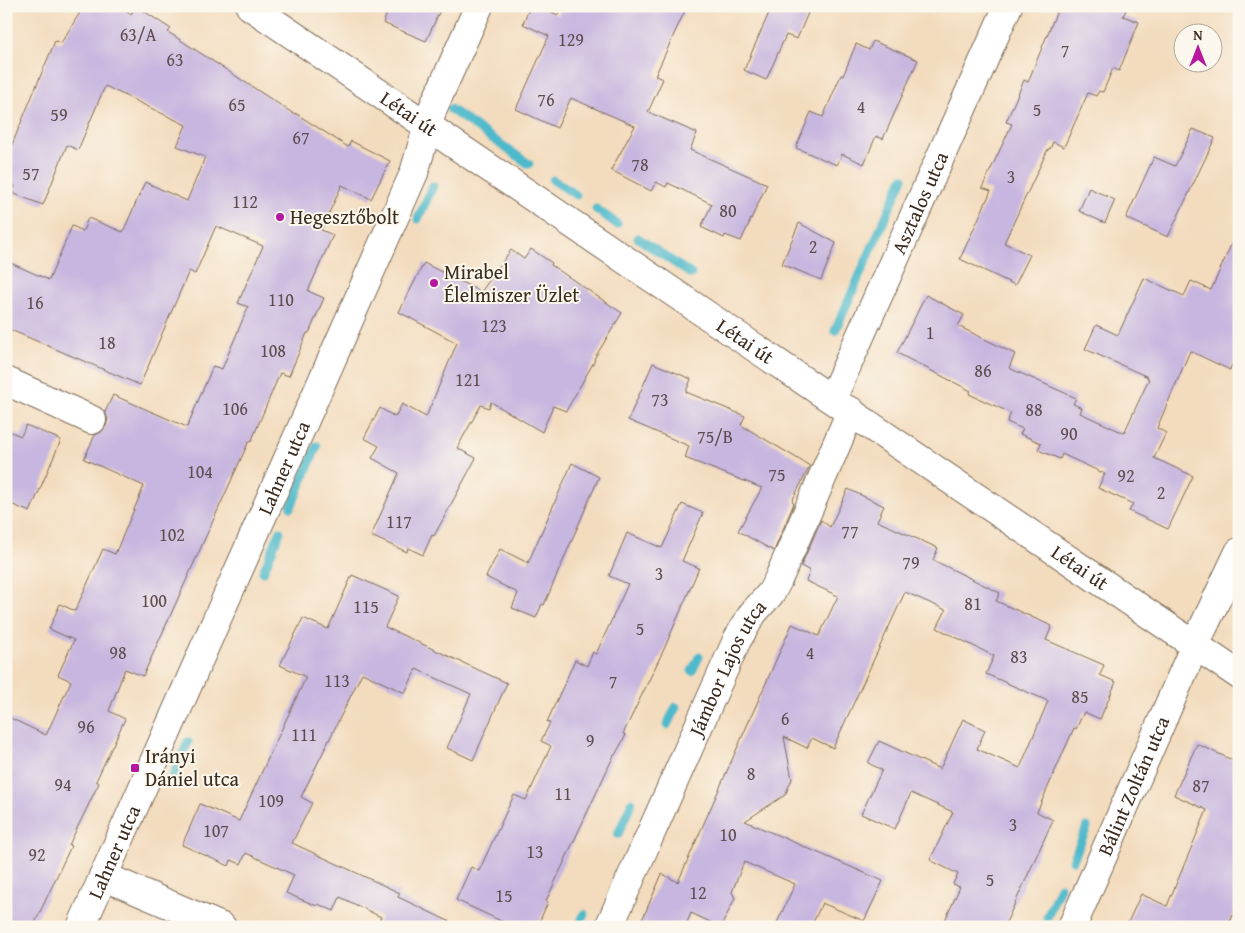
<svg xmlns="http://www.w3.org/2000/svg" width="1245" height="933" viewBox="0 0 1245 933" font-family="'Gentium Book Plus',serif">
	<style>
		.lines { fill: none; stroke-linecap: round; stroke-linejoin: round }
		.stream { stroke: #4eb9ca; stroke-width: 9 }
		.building { fill: #c7b6df }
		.minor-casing { stroke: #7b6856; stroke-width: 30 }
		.minor { stroke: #fff; stroke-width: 28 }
		.poi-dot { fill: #b5179e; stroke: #fbf7ec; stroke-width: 2 }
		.labels { text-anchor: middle; stroke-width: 4; stroke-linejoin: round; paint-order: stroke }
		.number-label { font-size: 18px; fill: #5e4d4e }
		.street-label { font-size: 20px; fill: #3b2a1e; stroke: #fbf7ec }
		.poi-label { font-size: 20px; fill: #3b2a1e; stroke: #fbf7ec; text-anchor: start }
	</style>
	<rect width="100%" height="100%" fill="#fbf7ec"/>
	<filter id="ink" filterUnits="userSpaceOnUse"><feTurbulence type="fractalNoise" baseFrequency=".02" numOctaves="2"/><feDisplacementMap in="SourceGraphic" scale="10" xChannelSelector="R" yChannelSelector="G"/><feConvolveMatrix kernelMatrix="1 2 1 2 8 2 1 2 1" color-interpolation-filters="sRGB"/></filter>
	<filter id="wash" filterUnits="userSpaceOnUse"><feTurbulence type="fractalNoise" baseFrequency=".0096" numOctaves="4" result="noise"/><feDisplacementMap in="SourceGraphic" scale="20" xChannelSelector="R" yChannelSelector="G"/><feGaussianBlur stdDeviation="1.12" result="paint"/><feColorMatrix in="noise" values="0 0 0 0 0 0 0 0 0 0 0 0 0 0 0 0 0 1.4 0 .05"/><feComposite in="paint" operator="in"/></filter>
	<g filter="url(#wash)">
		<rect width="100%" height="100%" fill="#f3dcbe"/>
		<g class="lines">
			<g class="stream">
				<polyline points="450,109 529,164"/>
				<polyline points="553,180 576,195"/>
				<polyline points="596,209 617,224"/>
				<polyline points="418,219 433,186"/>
				<polyline points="638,238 691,274"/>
				<polyline points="835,331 903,178"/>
				<polyline points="291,507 317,446"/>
				<polyline points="263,572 280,532"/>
				<polyline points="692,671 699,657"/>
				<polyline points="667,725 676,707"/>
				<polyline points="173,776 188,742"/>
				<polyline points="618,834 632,802"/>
				<polyline points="1073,860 1087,827"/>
				<polyline points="1047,917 1060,887"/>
				<polyline points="579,927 584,914"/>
			</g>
		</g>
		<g id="blocks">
			<g class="building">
				<polygon points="84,6 120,6 131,14 136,6 171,29 168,32 294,114 295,113 348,147 351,141 390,161 371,199 342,185 321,230 333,235 308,291 324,298 309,333 307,333 289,376 280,373 251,442 249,441 143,676 125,669 109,711 125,719 96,781 99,783 69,845 71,846 33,927 6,927 6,716 46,735 71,681 58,675 74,640 49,629 60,604 75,611 103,549 115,554 144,486 84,459 95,435 101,432 106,426 108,419 105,412 113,395 187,427 213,366 222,369 248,307 238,303 263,246 216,226 195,274 189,271 140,385 6,328 6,261 49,280 72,226 83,231 88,218 123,232 145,182 187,201 205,157 177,146 186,125 105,86 78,150 67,145 43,205 12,193 15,186 6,182 6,159 55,41 61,43"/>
				<polygon points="390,6 442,6 426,41 383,23"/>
				<polygon points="530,6 538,6 558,15 562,6 687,6 655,76 663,79 648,112 697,133 690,150 767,184 741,241 725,235 724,238 701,227 712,204 668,183 666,187 656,182 651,191 611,170 635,126 571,98 557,128 516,109 549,36 523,24"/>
				<polygon points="772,6 792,6 808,13 797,39 786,35 766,80 744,70"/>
				<polygon points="1059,6 1128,6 1123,16 1139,22 1119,71 1113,68 1103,92 1099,91 1096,96 1088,93 1064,147 1053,142 1050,149 1048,149 1004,243 1030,255 1015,285 960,259 991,191 982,188 1012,124 1006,122 1024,80 1028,82"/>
				<polygon points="873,41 918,60 883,139 876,136 864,164 842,154 837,165 796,148 811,112 823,117 841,75 843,76 856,44 869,50"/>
				<polygon points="1193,129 1215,138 1168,237 1126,218 1154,157 1175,166"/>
				<polygon points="1089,188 1115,200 1105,223 1079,211"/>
				<polygon points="799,223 836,243 821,280 782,264"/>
				<polygon points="1239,227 1239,367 1232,364 1230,370 1190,351 1157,428 1166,433 1154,458 1193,476 1168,529 1129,511 1133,504 1098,488 1105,474 1062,454 1060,459 1038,450 1041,443 1020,434 1023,429 1007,422 1011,413 969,394 971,391 897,353 926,295 964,315 958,326 1015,354 1009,368 1076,398 1073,404 1082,408 1080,413 1124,433 1149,379 1147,378 1148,377 1085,349 1096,325 1118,335 1144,278 1184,296 1191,281 1211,290"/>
				<polygon points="531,249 552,263 551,265 622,313 594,359 595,360 566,411 553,406 542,432 491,402 489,408 481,405 457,448 476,458 434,536 432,535 423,555 408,548 407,552 371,536 399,473 372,458 379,446 364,438 380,408 395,417 402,404 426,417 457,343 399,312 424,263 481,292 511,250 524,259"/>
				<polygon points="653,363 691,379 686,392 745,416 741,425 810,466 792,501 794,503 774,551 738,531 762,488 685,458 689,446 628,420"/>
				<polygon points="26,425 61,440 30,512 6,502 6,430 21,436"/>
				<polygon points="572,463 599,477 544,605 542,604 536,618 512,608 518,593 486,577 500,549 528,563"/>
				<polygon points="848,489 884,506 877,521 938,548 933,560 1000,593 996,601 1052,626 1046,640 1104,665 1100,675 1116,682 1100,719 1084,712 1076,729 1074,728 1037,812 1053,820 1004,927 942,927 960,887 953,884 958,874 930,860 953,812 911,793 895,829 861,814 882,770 868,763 879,741 940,769 963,719 985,730 977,749 1020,768 1048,701 986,674 994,656 937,628 946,610 905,592 833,748 812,738 807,748 784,737 792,779 785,795 745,821 883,881 864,921 822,903 811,927 775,927 795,884 744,862 732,892 735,898 721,927 691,913 685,927 639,927 662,874 678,882 792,624 819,636 838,596 806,581 810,571 801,566 821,520 830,527"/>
				<polygon points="682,504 703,513 682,561 699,568 665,647 623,734 626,735 615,755 614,755 546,901 548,902 537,927 514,927 456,900 471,867 479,871 514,795 526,800 551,746 541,741 550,723 547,722 575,660 587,666 593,652 596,654 628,584 609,576 627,533 662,548"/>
				<polygon points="352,575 399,596 385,627 507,683 473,760 447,748 471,694 416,669 405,693 362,673 301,797 312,803 292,843 400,893 398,897 461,927 376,927 381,917 340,897 334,911 318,904 317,906 286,893 294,875 246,853 241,864 231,860 229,866 182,845 200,804 239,821 306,677 280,665 303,618 328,629"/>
				<polygon points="1197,744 1239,763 1239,900 1228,927 1126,927 1141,894 1167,906 1207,810 1174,795"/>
			</g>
		</g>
	</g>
	<g filter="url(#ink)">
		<use href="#blocks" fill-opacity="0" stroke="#7b6856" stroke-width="1"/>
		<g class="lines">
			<g class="minor-casing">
				<g id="minor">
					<path id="s1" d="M250,6l989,669"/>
					<polyline points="6,381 92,420"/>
					<path id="s2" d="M832,399l176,-393"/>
					<polyline points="103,876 222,927"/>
					<path id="s3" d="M81,927l333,-754 19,-65 46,-102"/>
					<path id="s4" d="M609,927l128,-287 16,-27 18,-20 7,-13 73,-169"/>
					<path id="s5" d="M1072,927l123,-282 44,-93"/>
				</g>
			</g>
			<use href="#minor" class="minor"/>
		</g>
	</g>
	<g class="poi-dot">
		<circle cx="280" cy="217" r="5"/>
		<circle cx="434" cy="283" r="5"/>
		<rect x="130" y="763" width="10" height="10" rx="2.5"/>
	</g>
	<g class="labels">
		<g class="number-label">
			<text x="138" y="41">63/A</text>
			<text x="571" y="46">129</text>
			<text x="1065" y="57">7</text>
			<text x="175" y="66">63</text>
			<text x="546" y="106">76</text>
			<text x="237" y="111">65</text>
			<text x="861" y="113">4</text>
			<text x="1037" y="116">5</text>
			<text x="59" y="121">59</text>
			<text x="301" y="144">67</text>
			<text x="640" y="171">78</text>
			<text x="31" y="180">57</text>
			<text x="1011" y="183">3</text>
			<text x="245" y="208">112</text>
			<text x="728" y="217">80</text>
			<text x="813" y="253">2</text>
			<text x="281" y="306">110</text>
			<text x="35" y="309">16</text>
			<text x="494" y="332">123</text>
			<text x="930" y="339">1</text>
			<text x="107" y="349">18</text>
			<text x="273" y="357">108</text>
			<text x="983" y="377">86</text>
			<text x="468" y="386">121</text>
			<text x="660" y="406">73</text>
			<text x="235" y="415">106</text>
			<text x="1034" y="416">88</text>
			<text x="1069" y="440">90</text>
			<text x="715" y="443">75/B</text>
			<text x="200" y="478">104</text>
			<text x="777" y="481">75</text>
			<text x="1126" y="482">92</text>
			<text x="1161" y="499">2</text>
			<text x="399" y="528">117</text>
			<text x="850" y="538">77</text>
			<text x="172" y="541">102</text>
			<text x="911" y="569">79</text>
			<text x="659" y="580">3</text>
			<text x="154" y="607">100</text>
			<text x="973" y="610">81</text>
			<text x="366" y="613">115</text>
			<text x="640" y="635">5</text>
			<text x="118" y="659">98</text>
			<text x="810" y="659">4</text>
			<text x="1019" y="663">83</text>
			<text x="337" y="687">113</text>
			<text x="613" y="688">7</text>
			<text x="1080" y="703">85</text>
			<text x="785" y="725">6</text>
			<text x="86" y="733">96</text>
			<text x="304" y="741">111</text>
			<text x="590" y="747">9</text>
			<text x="751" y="780">8</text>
			<text x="63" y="791">94</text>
			<text x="1201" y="792">87</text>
			<text x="563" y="800">11</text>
			<text x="271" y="807">109</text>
			<text x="1013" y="831">3</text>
			<text x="216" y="837">107</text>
			<text x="728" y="841">10</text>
			<text x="535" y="858">13</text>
			<text x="37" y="861">92</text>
			<text x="990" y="886">5</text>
			<text x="698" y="899">12</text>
			<text x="504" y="902">15</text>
		</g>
		<g class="street-label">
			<text dy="7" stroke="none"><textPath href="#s1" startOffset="192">Létai út</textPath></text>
			<text dy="7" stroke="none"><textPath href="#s2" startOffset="215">Asztalos utca</textPath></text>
			<text dy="7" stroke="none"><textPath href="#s1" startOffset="598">Létai út</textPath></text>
			<text dy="7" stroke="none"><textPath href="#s3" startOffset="502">Lahner utca</textPath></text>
			<text dy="7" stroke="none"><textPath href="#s1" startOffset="1002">Létai út</textPath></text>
			<text dy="7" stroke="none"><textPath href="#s4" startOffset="285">Jámbor Lajos utca</textPath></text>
			<text dy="7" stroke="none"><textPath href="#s5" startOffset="154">Bálint Zoltán utca</textPath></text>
			<text dy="7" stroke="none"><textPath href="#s3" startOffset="82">Lahner utca</textPath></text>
		</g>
		<g class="poi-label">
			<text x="290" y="224">Hegesztőbolt</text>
			<text x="444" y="279">Mirabel<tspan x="444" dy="23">Élelmiszer Üzlet</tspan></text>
			<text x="145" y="763">Irányi<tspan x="145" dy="23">Dániel utca</tspan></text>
		</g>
	</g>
	<rect width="1245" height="933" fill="none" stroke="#fbf7ec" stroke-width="25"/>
	<g transform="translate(1198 48)"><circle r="24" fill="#fbf7ec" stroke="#aea59a"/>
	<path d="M0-4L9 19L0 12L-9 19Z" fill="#b5179e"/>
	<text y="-8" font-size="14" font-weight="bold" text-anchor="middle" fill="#3b2a1e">N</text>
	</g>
</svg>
